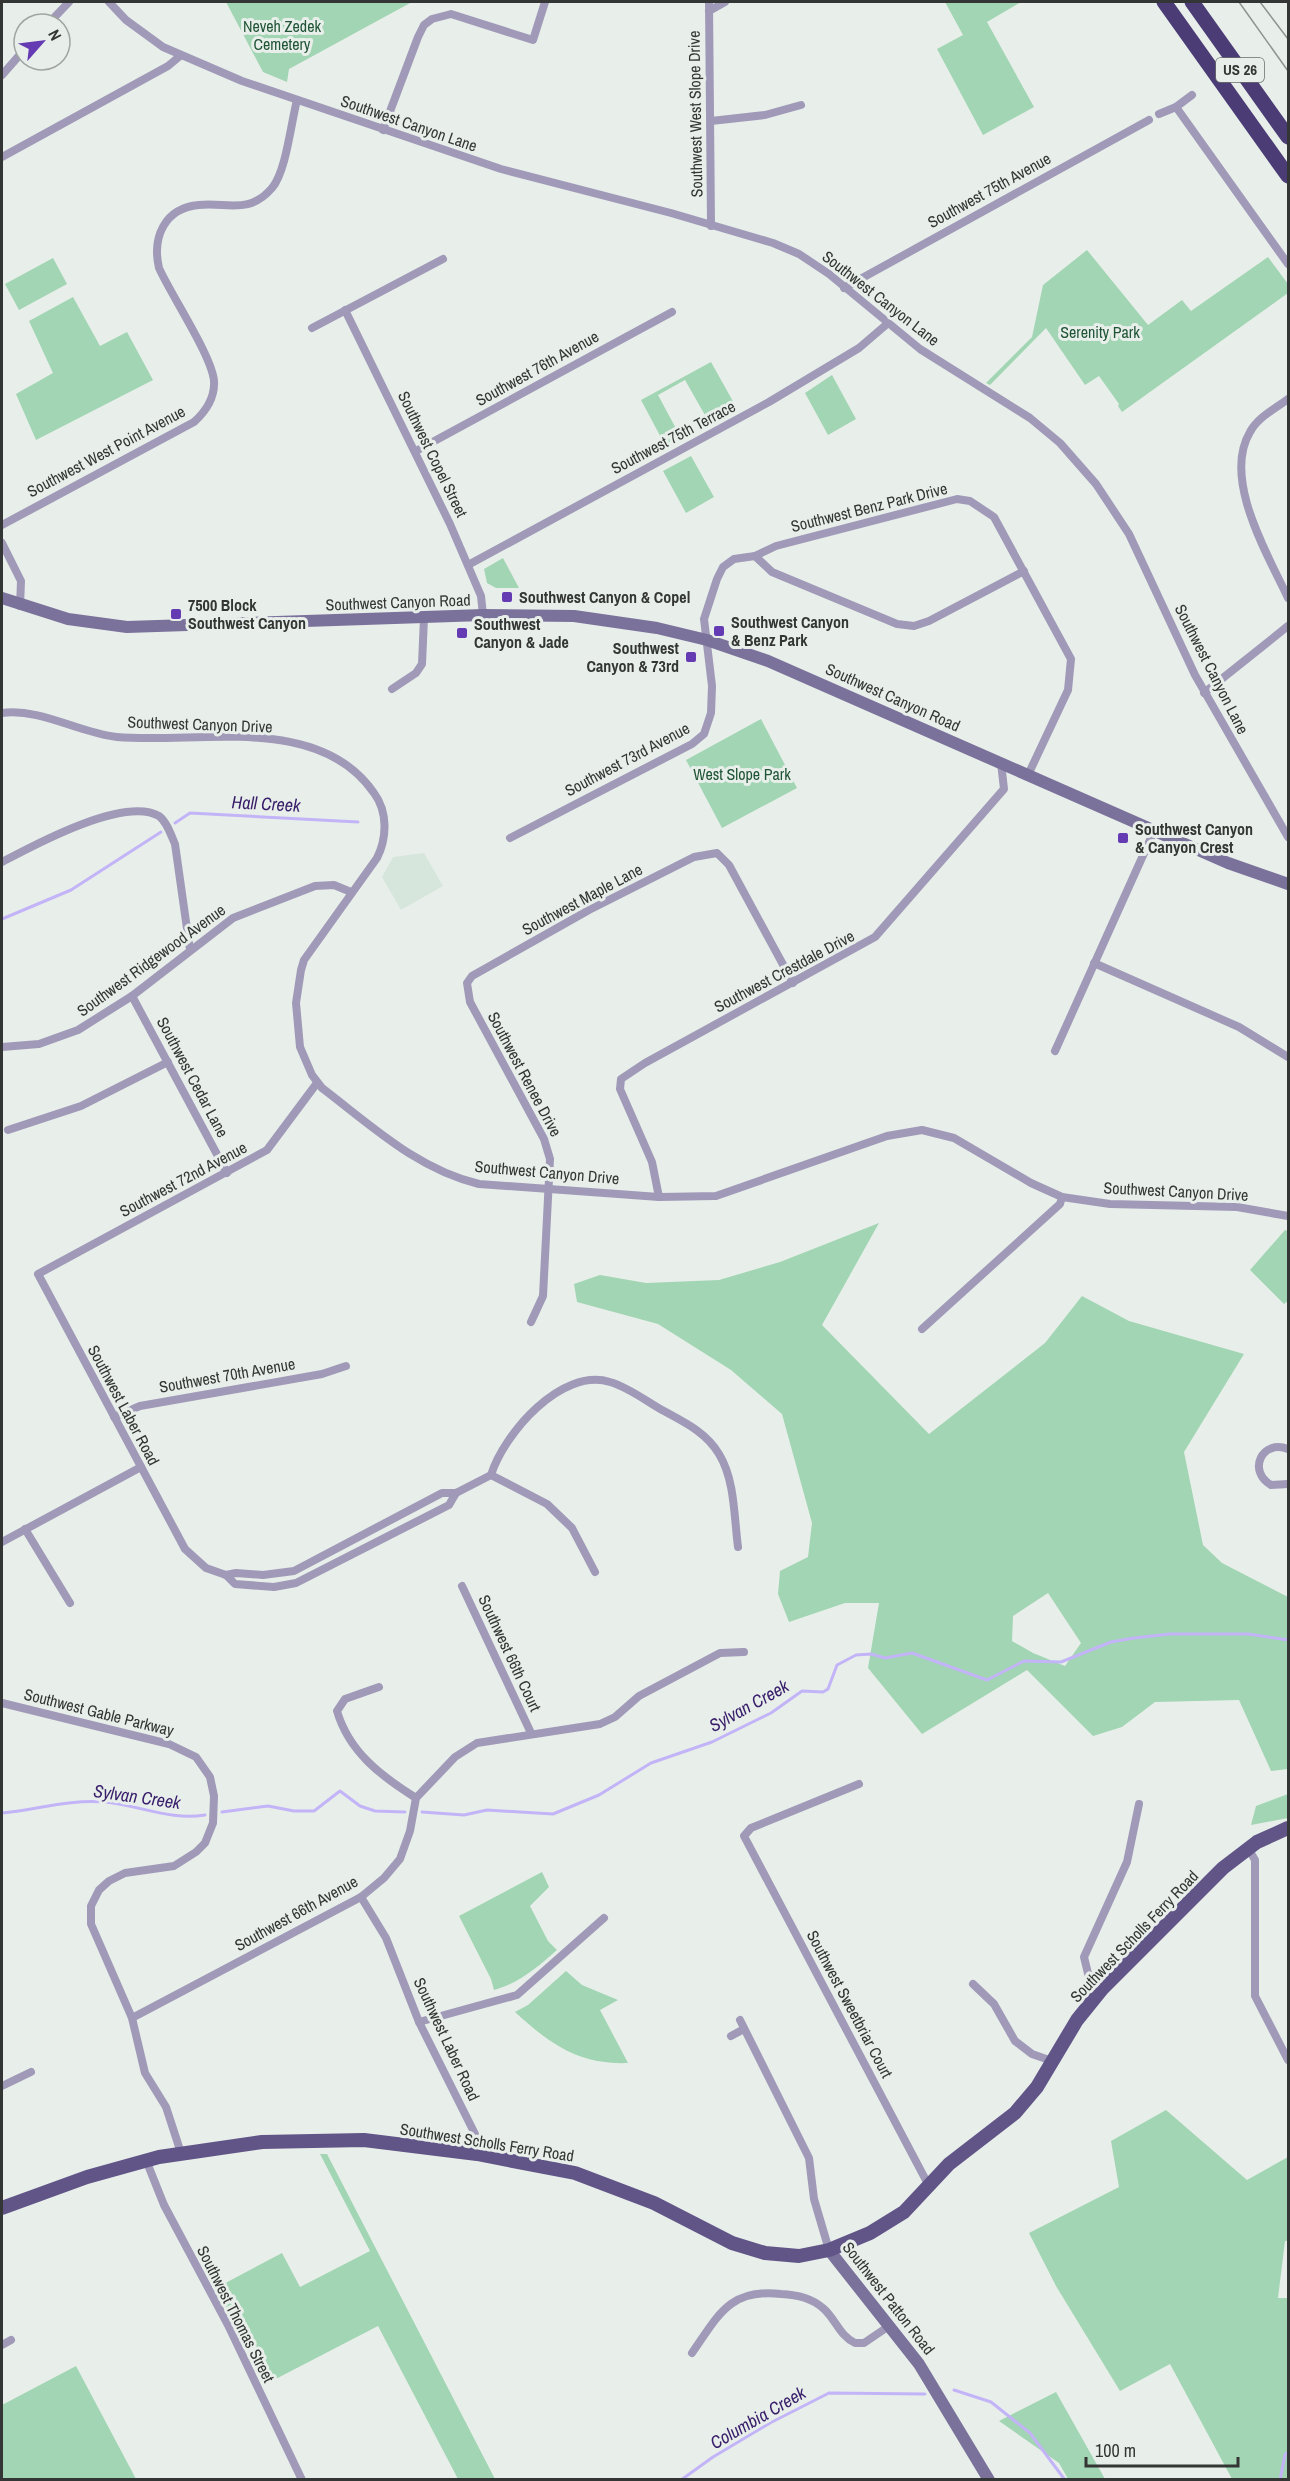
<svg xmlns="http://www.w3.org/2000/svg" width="1290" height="2481" viewBox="0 0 1290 2481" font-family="'Archivo Narrow',sans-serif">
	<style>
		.built { fill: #d7e6dc }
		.green { fill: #a2d5b3; fill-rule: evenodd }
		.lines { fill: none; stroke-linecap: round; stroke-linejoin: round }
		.stream { stroke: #c3b4f8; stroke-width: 3 }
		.street { stroke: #a09ab8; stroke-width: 8 }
		.secondary { stroke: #7b729c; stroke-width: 12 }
		.primary { stroke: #615588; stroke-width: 14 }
		.highway { stroke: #4c3c76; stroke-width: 15 }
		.tram { stroke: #8f9491; stroke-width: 1.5 }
		.poi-dot { fill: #643bb3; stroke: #e8efea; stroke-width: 2 }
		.labels { text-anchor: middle; stroke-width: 6; stroke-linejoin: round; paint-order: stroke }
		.shield { fill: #e8efea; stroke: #696e6b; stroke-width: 1.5 }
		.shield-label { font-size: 15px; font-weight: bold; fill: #333634 }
		.park-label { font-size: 16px; fill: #205436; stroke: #e8efea }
		.street-label { font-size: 16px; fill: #333634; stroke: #e8efea }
		.poi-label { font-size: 16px; font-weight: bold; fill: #333634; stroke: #e8efea; text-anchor: start }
		.water-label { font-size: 18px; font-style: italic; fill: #381d6a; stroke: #e8efea }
	</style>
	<rect width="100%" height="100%" fill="#e8efea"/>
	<polygon class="built" points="424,853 443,886 401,910 382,877 393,857"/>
	<g class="green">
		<polygon points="226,2 412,2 289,69 287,82 263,72"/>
		<polygon points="945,2 1021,2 987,22 1034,107 983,135 937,49 963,35"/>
		<polygon points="1087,250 1148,325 1182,300 1191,311 1268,257 1288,284 1288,293 1122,412 1118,406 1119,404 1099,376 1085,385 1046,328 990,385 986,383 1032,337 1043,285"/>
		<polygon points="53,258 67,284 19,310 5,284"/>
		<polygon points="73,297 100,346 127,332 153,380 36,440 16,394 53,373 29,321"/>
		<polygon points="711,362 735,405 735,410 710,424 685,380 658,395 680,436 665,445 641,400"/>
		<polygon points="832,375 856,419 828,435 805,393"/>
		<polygon points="691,456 714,497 686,513 663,471"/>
		<polygon points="503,558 519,588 496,588 487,583 484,569"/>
		<polygon points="761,719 797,788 722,828 686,760"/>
		<path d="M879,1223l-57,102 107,109 116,-91 37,-47 47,25 115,33 -60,98 19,93 19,18 66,34v172l-17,2 -32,-71 -84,2 -33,25 -29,9 -66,-66 -105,64 -54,-66 11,-65h-34l-56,19 -11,-28 2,-23 28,-14 4,-34 -30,-109 -51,-44 -73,-46 -81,-22 -3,-18 26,-9 46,8 73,-3 61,-18zM1048,1593l33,50 -16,23 -32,-13 -21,-12 1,-25z"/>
		<polygon points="1285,1230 1288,1231 1288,1301 1284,1304 1250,1270"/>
		<polygon points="1288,1794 1288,1818 1251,1825 1256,1806"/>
		<path d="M542,1872l7,15 -19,19 18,35 9,9c-19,17 -38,33 -63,40l-3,-11 -32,-63z"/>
		<path d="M566,1971l16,14 36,15 -18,10 28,53c-50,2 -79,-20 -113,-51l13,-7z"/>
		<polygon points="1166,2110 1247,2180 1288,2157 1288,2241 1285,2241 1278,2298 1288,2298 1288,2479 1232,2479 1170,2364 1120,2391 1056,2286 1029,2233 1119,2187 1111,2141"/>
		<polygon points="320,2154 327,2154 495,2479 458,2479 378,2326 266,2384 216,2288 282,2253 300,2287 370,2251"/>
		<polygon points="76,2366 136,2479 2,2479 2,2405"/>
		<polygon points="1056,2392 1105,2479 1068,2479 1059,2463 999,2421"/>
	</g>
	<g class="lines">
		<g class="stream">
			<polyline points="175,823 190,813 358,822"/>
			<polyline points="2,919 71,890 161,832"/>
			<polyline points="222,1812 268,1806 294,1811 314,1811 340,1791 360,1806 375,1811 405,1812"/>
			<polyline points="422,1812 464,1815 487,1810 553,1814 599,1795 651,1763 712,1742 771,1713 802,1691 823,1692 828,1689 837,1665 856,1655 871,1654 885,1658 912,1653 987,1680 1024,1661 1061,1662 1111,1642 1134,1638 1170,1634 1248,1634 1288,1640"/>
			<path d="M2,1813c33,-3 68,-14 102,-11 35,3 67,19 101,13"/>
			<polyline points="954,2390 991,2402 1030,2433 1065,2480"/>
			<polyline points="681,2480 713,2457 770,2423 829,2393 925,2394"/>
			<polyline points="1280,2480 1285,2455 1288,2452"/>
		</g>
		<g class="street">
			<polyline points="109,2 126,20 163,47 242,81 501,169 671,213 773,243 799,254 829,274 920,349 1030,418 1060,443 1096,484 1129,534 1195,675 1288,837"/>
			<polyline points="709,2 711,226"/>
			<polyline points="709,11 725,2"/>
			<polyline points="48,24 69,2"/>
			<polyline points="2,75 24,50"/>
			<polyline points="1176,107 1288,264"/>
			<polyline points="1159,114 1176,107 1192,95"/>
			<polyline points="711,121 765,115 801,105"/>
			<polyline points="383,130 418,37 424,25 432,19 451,14 533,40 545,2"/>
			<polyline points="2,157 168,66 180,56"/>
			<polyline points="844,288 1149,120"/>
			<polyline points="345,310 450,524 481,596 483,615"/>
			<polyline points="312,328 443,259"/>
			<path d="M1288,399c-13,10 -30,18 -38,33 -28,47 18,123 38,166"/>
			<polyline points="416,451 672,312"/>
			<path d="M2,525l192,-103c11,-10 21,-24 20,-41 -2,-25 -43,-86 -55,-113 -7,-30 5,-60 40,-63 28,-3 50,10 73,-17 14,-16 19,-65 25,-88"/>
			<polyline points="2,543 21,581 20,606"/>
			<polyline points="755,556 772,572 897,624 914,626 929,621 1024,571"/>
			<polyline points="468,565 769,402 859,348 887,324"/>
			<polyline points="392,689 416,673 422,664 424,618"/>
			<polyline points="1204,693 1288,626"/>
			<path d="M2,713c39,-5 77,20 115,24 83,7 202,-24 257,56 14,19 13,45 3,65l-73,102 -3,10 -5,33 4,44 12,28 10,13c50,38 95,81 157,96l180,13 57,-1 171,-60 35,-6 32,8 77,45 31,14 48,7 127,3 51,9"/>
			<polyline points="510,838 692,744 704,734 711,713 712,686 704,619 717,579 723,567 734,559 755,556 776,546 957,499 970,501 994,517 1071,659 1068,690 1028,775"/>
			<path d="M2,862c32,-17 122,-66 157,-46 8,6 12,19 16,28l15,106"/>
			<polyline points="1094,963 1239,1027 1288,1057"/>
			<polyline points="132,996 227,1173"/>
			<polyline points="2,1047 39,1044 78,1030 132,996 233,918 315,886 334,885 351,892"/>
			<polyline points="1055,1051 1154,831"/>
			<polyline points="317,1083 267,1150 38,1274 185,1549 206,1568 226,1575 235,1584 274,1587 296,1583 449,1505 456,1493"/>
			<polyline points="8,1130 81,1106 168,1062"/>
			<polyline points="659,1197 652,1162 620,1089 621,1079 645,1063 875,937 1004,789 1001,763"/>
			<polyline points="531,1322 543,1296 550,1159 544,1139 470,1002 467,983 472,976 589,910 694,857 717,853 729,865 793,983"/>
			<polyline points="922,1329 1060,1204 1062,1197"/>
			<polyline points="114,1417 140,1406 322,1374 346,1366"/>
			<path d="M1288,1449c-26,-10 -41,22 -17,36l17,-1"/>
			<polyline points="491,1475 547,1504 572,1528 595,1572"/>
			<polyline points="25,1529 70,1603"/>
			<polyline points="2,1542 141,1467"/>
			<path d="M226,1575l10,-2 27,2 31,-4 148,-78h14l35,-18c13,-41 70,-108 119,-93 18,5 36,19 52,28 22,12 44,22 57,44 16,26 15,63 19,93"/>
			<polyline points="462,1586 531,1733"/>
			<path d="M379,1687l-34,12 -8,12c12,41 44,65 79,87"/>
			<polyline points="2,1703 169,1744 196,1757 210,1777 214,1796 213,1823 205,1843 196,1852 174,1866 125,1873 109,1881 99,1890 91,1906 91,1924 132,2018 145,2073 166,2107 181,2153"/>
			<polyline points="859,1784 751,1828 744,1836 929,2186"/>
			<polyline points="1248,1848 1255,1860 1255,1996 1288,2060"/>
			<polyline points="361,1897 386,1938 419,2022 475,2134 477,2154"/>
			<polyline points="973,1984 994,2004 1015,2041 1032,2054 1052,2061"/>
			<polyline points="1094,1998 1084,1957 1127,1862 1139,1804"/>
			<polyline points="132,2018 361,1897 384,1878 400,1859 410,1831 416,1798 455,1757 477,1743 600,1724 615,1717 639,1696 720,1653 744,1652"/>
			<polyline points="740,2020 809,2158 814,2199 829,2250"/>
			<polyline points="419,2022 517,1995 604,1918"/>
			<polyline points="731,2036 744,2029"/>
			<polyline points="2,2086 31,2072"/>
			<polyline points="146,2160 164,2205 228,2325 302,2480"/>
			<polyline points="2,2345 11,2340"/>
			<path d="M692,2353c26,-37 37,-65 89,-59 17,1 31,4 43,15 12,11 16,27 31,34h9l25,-17"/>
		</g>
		<g class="secondary">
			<polyline points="2,598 68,619 127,627 483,615 574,616 657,628 707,640 768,661 1228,863 1288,884"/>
			<polyline points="829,2250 919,2364 989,2480"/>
		</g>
		<polyline class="primary" points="2,2208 87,2177 159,2157 262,2142 364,2140 477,2154 575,2173 654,2203 732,2243 765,2253 799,2256 829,2250 870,2233 904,2212 949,2164 1015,2113 1037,2087 1077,2020 1102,1989 1223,1868 1257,1842 1288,1828"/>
		<g class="highway">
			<polyline points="1164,2 1288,176"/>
			<polyline points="1192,2 1288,137"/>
		</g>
		<g class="tram">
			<polyline points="1239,2 1288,71"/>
			<polyline points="1260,2 1288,39"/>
		</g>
	</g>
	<g class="poi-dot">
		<rect x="501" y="591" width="12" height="12" rx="3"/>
		<rect x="170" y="608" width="12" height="12" rx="3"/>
		<rect x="713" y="625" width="12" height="12" rx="3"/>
		<rect x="456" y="627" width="12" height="12" rx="3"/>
		<rect x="685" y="651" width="12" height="12" rx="3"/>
		<rect x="1117" y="832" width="12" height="12" rx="3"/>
	</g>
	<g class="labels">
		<rect class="shield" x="1216" y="58" width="48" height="24" rx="4.5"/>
		<g class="shield-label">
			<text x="1240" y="75">US 26</text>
		</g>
		<g class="park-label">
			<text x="282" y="32">Neveh Zedek<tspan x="282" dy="18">Cemetery</tspan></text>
			<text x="1100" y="338">Serenity Park</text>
			<text x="742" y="780">West Slope Park</text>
		</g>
		<g class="street-label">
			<text transform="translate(695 114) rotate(-91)" y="6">Southwest West Slope Drive</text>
			<text transform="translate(409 123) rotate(19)" y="6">Southwest Canyon Lane</text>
			<text transform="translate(989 190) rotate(-29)" y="6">Southwest 75th Avenue</text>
			<text transform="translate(881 298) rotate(38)" y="6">Southwest Canyon Lane</text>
			<text transform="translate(537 368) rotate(-29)" y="6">Southwest 76th Avenue</text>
			<text transform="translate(673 437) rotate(-28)" y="6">Southwest 75th Terrace</text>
			<text transform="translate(106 451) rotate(-28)" y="6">Southwest West Point Avenue</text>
			<text transform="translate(433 454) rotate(64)" y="6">Southwest Copel Street</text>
			<text transform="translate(869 507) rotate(-14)" y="6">Southwest Benz Park Drive</text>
			<text transform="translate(398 602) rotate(-2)" y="6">Southwest Canyon Road</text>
			<text transform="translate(1212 669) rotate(63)" y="6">Southwest Canyon Lane</text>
			<text transform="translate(893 697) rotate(24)" y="6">Southwest Canyon Road</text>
			<text transform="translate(200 724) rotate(2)" y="6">Southwest Canyon Drive</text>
			<text transform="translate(627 759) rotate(-28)" y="6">Southwest 73rd Avenue</text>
			<text transform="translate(582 899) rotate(-28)" y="6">Southwest Maple Lane</text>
			<text transform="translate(151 960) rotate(-36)" y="6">Southwest Ridgewood Avenue</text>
			<text transform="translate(784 971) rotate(-28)" y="6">Southwest Crestdale Drive</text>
			<text transform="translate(525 1074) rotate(62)" y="6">Southwest Renee Drive</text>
			<text transform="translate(193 1077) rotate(62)" y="6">Southwest Cedar Lane</text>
			<text transform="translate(547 1172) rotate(5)" y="6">Southwest Canyon Drive</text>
			<text transform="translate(183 1179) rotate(-28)" y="6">Southwest 72nd Avenue</text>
			<text transform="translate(1176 1191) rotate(3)" y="6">Southwest Canyon Drive</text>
			<text transform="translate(227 1375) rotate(-10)" y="6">Southwest 70th Avenue</text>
			<text transform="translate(124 1405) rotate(62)" y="6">Southwest Laber Road</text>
			<text transform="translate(510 1653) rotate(65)" y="6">Southwest 66th Court</text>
			<text transform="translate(99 1712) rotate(14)" y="6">Southwest Gable Parkway</text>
			<text transform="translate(296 1913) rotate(-29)" y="6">Southwest 66th Avenue</text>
			<text transform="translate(1134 1936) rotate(-46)" y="6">Southwest Scholls Ferry Road</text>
			<text transform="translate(850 2004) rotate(62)" y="6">Southwest Sweetbriar Court</text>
			<text transform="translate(447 2039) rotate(65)" y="6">Southwest Laber Road</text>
			<text transform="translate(487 2142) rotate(9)" y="6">Southwest Scholls Ferry Road</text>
			<text transform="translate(889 2298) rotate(52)" y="6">Southwest Patton Road</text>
			<text transform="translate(236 2314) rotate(63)" y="6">Southwest Thomas Street</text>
		</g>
		<g class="poi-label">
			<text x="519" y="603">Southwest Canyon &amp; Copel</text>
			<text x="188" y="611">7500 Block<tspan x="188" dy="18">Southwest Canyon</tspan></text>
			<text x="731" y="628">Southwest Canyon<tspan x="731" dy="18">&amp; Benz Park</tspan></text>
			<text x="474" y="630">Southwest<tspan x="474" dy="18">Canyon &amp; Jade</tspan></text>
			<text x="679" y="654" text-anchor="end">Southwest<tspan x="679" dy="18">Canyon &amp; 73rd</tspan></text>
			<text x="1135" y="835">Southwest Canyon<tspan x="1135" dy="18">&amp; Canyon Crest</tspan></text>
		</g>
		<g class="water-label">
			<text transform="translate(266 804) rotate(3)" y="6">Hall Creek</text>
			<text transform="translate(749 1706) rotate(-29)" y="6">Sylvan Creek</text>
			<text transform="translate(137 1797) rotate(8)" y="6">Sylvan Creek</text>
			<text transform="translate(758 2418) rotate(-30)" y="6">Columbia Creek</text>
		</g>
	</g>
	<rect width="1290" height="2481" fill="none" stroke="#333634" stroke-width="6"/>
	<g transform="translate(42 42) rotate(62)"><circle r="28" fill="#e8efea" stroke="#a0a5a1" stroke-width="1.5"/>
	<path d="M0-4.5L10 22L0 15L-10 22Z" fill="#643bb3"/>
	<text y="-9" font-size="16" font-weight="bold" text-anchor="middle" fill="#333634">N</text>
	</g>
	<path d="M1086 2457v9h152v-9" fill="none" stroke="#333634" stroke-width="3"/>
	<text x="1095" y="2457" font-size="18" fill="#333634" stroke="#e8efea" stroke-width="4.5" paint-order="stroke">100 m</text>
</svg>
